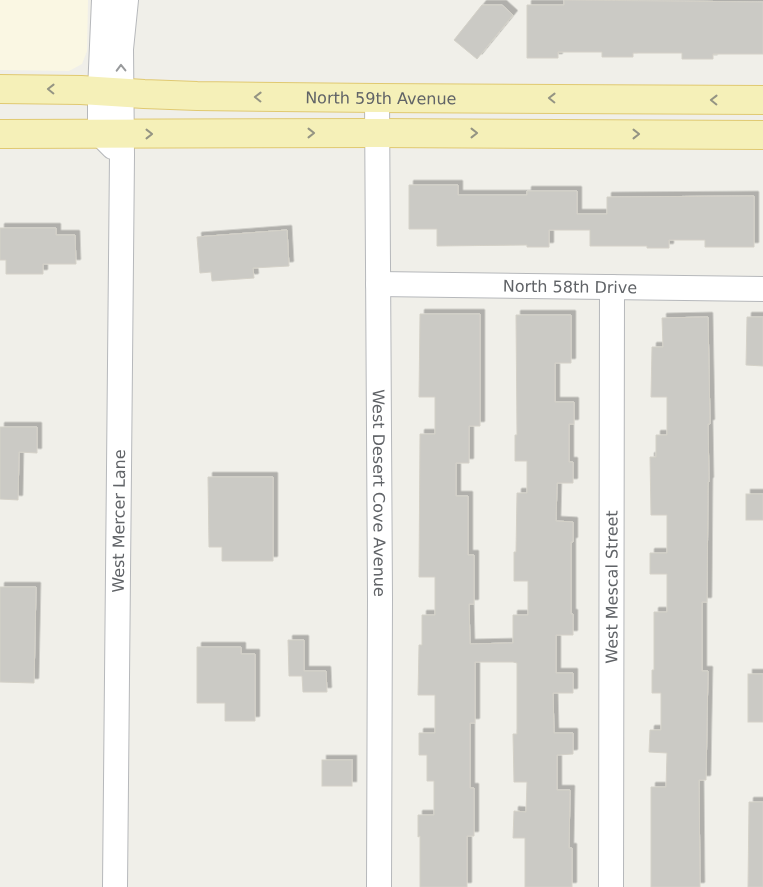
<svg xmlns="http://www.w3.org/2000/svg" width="763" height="887" viewBox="0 0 763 887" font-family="'DejaVu Sans',sans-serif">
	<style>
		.commercial { fill: #faf7e3 }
		.building { fill: #cbcac5; stroke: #d4d1c8; filter: url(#shadow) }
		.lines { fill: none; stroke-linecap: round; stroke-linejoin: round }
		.minor-casing { stroke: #b6b8bb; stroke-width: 26 }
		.major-casing { stroke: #e0c971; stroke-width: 30 }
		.minor { stroke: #fff; stroke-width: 24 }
		.major { stroke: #f5f0b8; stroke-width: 28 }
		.oneway { stroke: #989a9c }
		.oneway2 { stroke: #949483 }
		.labels { text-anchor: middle; stroke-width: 4; stroke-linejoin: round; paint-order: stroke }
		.street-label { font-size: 16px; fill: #606367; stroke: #fff }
	</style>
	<defs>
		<filter id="shadow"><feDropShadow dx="4.5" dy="-4.5" stdDeviation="0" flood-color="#0004"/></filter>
	</defs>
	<rect width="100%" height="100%" fill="#f0efe9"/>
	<polygon class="commercial" points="0,0 88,0 87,51 82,64 69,71 0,70"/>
	<g class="building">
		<polygon points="564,0 763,2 763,54 713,54 713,59 682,59 682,53 633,53 633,57 602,57 602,52 558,52 558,58 527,58 527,5 564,5"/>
		<polygon points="482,5 502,5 513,15 477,59 454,40"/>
		<polygon points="409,185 458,185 458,195 527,195 527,191 577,191 577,214 607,214 607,197 754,196 754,247 705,247 705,240 669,240 669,248 647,248 647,246 590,246 590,230 549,230 549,247 527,247 527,245 437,246 437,229 409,229"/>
		<polygon points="0,228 56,228 56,235 75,235 76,264 43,264 43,274 6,274 6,260 0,260"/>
		<polygon points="287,230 289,266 253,268 254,278 212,281 211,272 200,273 197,237"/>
		<polygon points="420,314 480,314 480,426 469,426 469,463 456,463 456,496 468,496 468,555 474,555 474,604 469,604 470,644 513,643 513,615 528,615 528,581 514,581 514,552 516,552 517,493 527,493 527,461 515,461 515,435 517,435 516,315 571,315 571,363 555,363 555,402 574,402 574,424 569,424 569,462 573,462 573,483 557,483 556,521 573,522 573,542 571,542 571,614 573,614 573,635 556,635 556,673 573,673 573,693 553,693 554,733 573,733 573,754 557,755 557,790 570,790 569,848 572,848 572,887 525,887 525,838 513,838 514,811 526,812 527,782 514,782 513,734 517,734 517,663 513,662 475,662 475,723 470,723 470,788 474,788 474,836 467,836 467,887 420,887 420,836 418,837 418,815 434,815 434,781 427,781 427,755 419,755 419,733 435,733 435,695 418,695 419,645 422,645 422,615 435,615 435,577 419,577 420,434 435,434 435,397 419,397"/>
		<polygon points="708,317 710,424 708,424 709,482 708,482 707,602 702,602 702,671 708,671 707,721 706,780 699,780 700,887 651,887 651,787 666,787 667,753 649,752 650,730 661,730 661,693 652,693 652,670 654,670 654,612 667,612 667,574 650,574 650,553 667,553 667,515 651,515 650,457 656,457 656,435 667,435 667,397 651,397 652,347 663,347 662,318"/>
		<polygon points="747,317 763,317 763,366 746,365"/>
		<polygon points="0,427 37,427 37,453 19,452 18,500 0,499"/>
		<polygon points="208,477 273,477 273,561 222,561 222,547 209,547"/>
		<rect x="746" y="494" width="17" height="26"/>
		<polygon points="0,587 36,587 34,683 0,682"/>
		<polygon points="288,640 304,640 304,671 326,671 327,692 303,692 302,676 289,676"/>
		<polygon points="197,647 241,647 241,654 255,654 255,721 225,721 225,703 197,703"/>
		<rect x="748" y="674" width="15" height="48"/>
		<rect x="322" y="760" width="30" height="26"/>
		<polygon points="749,802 763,802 763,887 748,887"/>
	</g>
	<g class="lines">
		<g class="minor-casing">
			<g id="minor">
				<polyline points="104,0 100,91 100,134 113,147"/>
				<path id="s1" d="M377,98l3,500 -1,289"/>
				<path id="s2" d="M378,284l385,5"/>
				<path id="s3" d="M115,887l7,-732 -1,-106 5,-49"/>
				<path id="s4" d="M611,887l1,-600"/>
			</g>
		</g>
		<g class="major-casing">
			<g id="major">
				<path id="s5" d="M0,89l81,1 63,4 53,2 180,2 386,2"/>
				<polyline points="0,134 377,133 763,135"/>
			</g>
		</g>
		<use href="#minor" class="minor"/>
		<use href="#major" class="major"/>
	</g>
	<defs><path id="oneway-chevron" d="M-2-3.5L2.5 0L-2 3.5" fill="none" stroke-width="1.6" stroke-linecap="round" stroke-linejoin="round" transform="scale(1.25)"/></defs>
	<use class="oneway" href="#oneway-chevron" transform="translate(121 68) rotate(-91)"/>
	<g class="oneway2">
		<use href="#oneway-chevron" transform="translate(51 89) rotate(-179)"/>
		<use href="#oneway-chevron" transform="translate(258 97) rotate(-179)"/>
		<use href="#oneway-chevron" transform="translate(552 98) rotate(-179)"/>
		<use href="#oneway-chevron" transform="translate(714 100) rotate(-179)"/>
		<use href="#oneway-chevron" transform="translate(311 133)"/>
		<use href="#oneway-chevron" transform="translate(474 133)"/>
		<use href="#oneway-chevron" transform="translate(149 134)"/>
		<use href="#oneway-chevron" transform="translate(636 134)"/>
	</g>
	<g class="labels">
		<g class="street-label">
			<text dy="6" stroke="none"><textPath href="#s5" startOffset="381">North 59th Avenue</textPath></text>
			<text dy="6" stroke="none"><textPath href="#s2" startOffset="192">North 58th Drive</textPath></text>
			<text dy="6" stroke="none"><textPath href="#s1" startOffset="395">West Desert Cove Avenue</textPath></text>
			<text dy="6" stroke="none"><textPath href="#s3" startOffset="366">West Mercer Lane</textPath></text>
			<text dy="6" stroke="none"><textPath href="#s4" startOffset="300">West Mescal Street</textPath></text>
		</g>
	</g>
</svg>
